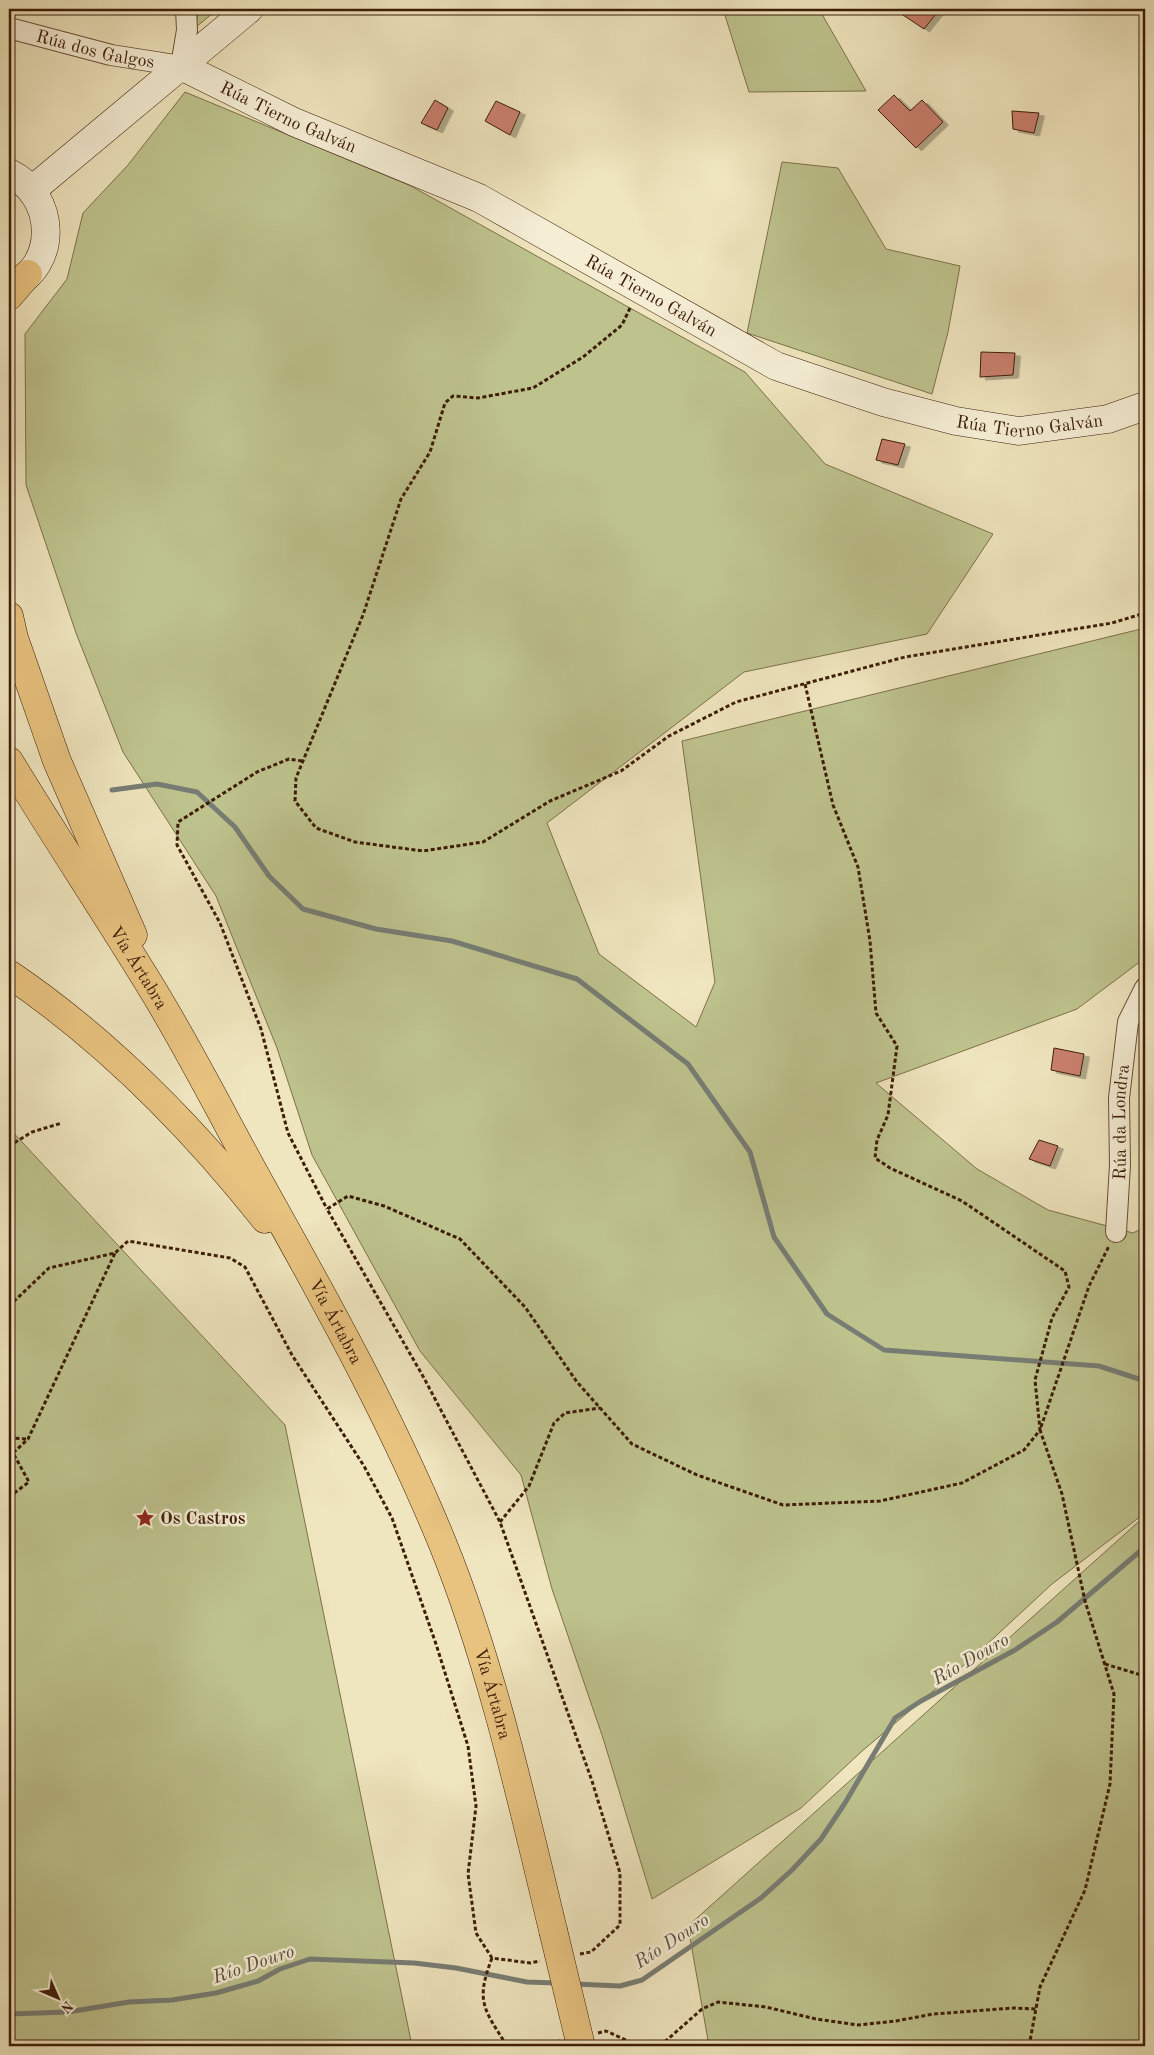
<svg xmlns="http://www.w3.org/2000/svg" width="1154" height="2055" viewBox="0 0 1154 2055" font-family="'Old Standard TT',serif">
	<style>
		.green { fill: #bec38e; stroke: #7e704b }
		.lines { fill: none; stroke-linecap: round; stroke-linejoin: round }
		.stream { stroke: #777d74; stroke-width: 5 }
		.building { fill: #ca806e; stroke: #3d1d08; filter: url(#shadow) }
		.street-casing { stroke: #6a4f36; stroke-width: 22 }
		.secondary-casing { stroke: #3d1d08; stroke-width: 29 }
		.highway-casing { stroke: #3d1d08; stroke-width: 29 }
		.path { stroke: #3d1d08; stroke-width: 3; stroke-dasharray: 4 2.5; stroke-linecap: butt }
		.street { stroke: #f5eed5; stroke-width: 20 }
		.secondary { stroke: #f5eed5; stroke-width: 28 }
		.highway { stroke: #e8c27f; stroke-width: 28 }
		.highway-bridge-casing { stroke: #3d1d08; stroke-width: 29; stroke-linecap: butt }
		.highway-bridge { stroke: #e8c27f; stroke-width: 28 }
		.labels { text-anchor: middle; stroke-width: 5; stroke-linejoin: round; paint-order: stroke }
		.street-label { font-size: 18px; fill: #3d1d08; stroke: #f5eed5 }
		.poi-label { font-size: 18px; font-weight: bold; fill: #3d1d08; stroke: #f5eed5; text-anchor: start }
		.water-label { font-size: 19px; font-style: italic; fill: #5a4d3e; stroke: #f5eed5 }
	</style>
	<defs>
		<filter id="shadow"><feDropShadow dx="5.5" dy="3" stdDeviation="0" flood-color="#0004"/></filter>
	</defs>
	<rect width="100%" height="100%" fill="#efe5be"/>
	<filter id="stains"><feTurbulence type="fractalNoise" baseFrequency=".004" numOctaves="4"/><feColorMatrix values="0 0 0 0 .2 0 0 0 0 .09 0 0 0 0 .02 0 0 0 .5 -.17"/></filter>
	<radialGradient id="worn" r=".72"><stop offset=".6" stop-color="#630" stop-opacity="0"/><stop offset="1" stop-color="#630" stop-opacity=".3"/></radialGradient>
	<g class="green">
		<polygon points="198,9 218,9 196,27"/>
		<polygon points="723,9 819,9 866,91 749,92"/>
		<polygon points="185,92 411,186 745,372 825,464 993,534 927,634 744,672 547,823 599,954 696,1027 715,982 682,741 1145,628 1145,958 1077,1009 876,1083 977,1169 1048,1210 1133,1233 1145,1227 1145,1513 1052,1584 971,1659 861,1752 801,1808 652,1899 603,1738 552,1589 521,1475 420,1351 312,1155 277,1048 216,896 123,752 76,633 26,485 25,334 67,279 83,213 128,165"/>
		<polygon points="782,162 838,168 886,249 960,266 948,332 932,394 747,333"/>
		<polygon points="9,1128 285,1425 412,2046 9,2046"/>
		<polygon points="1145,1516 1145,2046 709,2046 688,1926"/>
	</g>
	<g class="lines">
		<g class="stream">
			<polyline points="112,790 157,784 197,792 235,827 269,876 303,909 376,929 452,941 577,979 688,1064 750,1152 774,1237 827,1314 884,1350 1099,1366 1145,1381"/>
			<polyline points="575,1984 620,1986 642,1980 761,1898 792,1870 821,1839 845,1803 895,1718 921,1701 1015,1650 1057,1622 1145,1547"/>
			<polyline points="9,2014 68,2012 129,2002 172,2000 216,1993 258,1981 280,1969 310,1959 414,1963 456,1968 527,1982 556,1983"/>
		</g>
	</g>
	<g class="building">
		<polygon points="894,9 940,9 924,29"/>
		<polygon points="894,95 910,111 922,100 943,122 916,148 878,110"/>
		<polygon points="435,100 448,108 437,130 421,123"/>
		<polygon points="496,101 520,112 510,135 485,121"/>
		<polygon points="1012,111 1039,113 1034,133 1013,129"/>
		<polygon points="981,352 1015,353 1013,375 980,377"/>
		<polygon points="882,439 905,444 898,465 876,460"/>
		<polygon points="1054,1048 1084,1054 1080,1076 1051,1070"/>
		<polygon points="1039,1140 1058,1146 1050,1166 1029,1159"/>
	</g>
	<g class="lines">
		<g class="street-casing">
			<g id="street">
				<path id="s1" d="M9,28l102,27 70,11 6,-36 -1,-21"/>
				<path id="s2" d="M1116,1232l4,-67 -1,-67 9,-76 17,-34"/>
			</g>
		</g>
		<g class="secondary-casing">
			<g id="secondary">
				<path id="s3" d="M181,66l113,56 185,76 297,168 107,36 73,19 63,10 89,-12 37,-13"/>
				<path d="M9,173c47,22 51,93 0,114"/>
				<polyline points="32,190 249,9"/>
			</g>
		</g>
		<g class="highway-casing">
			<g id="highway">
				<polyline points="9,296 28,274"/>
				<polyline points="9,616 14,638 57,761 133,935"/>
				<path id="s4" d="M9,761c45,74 93,146 139,221 41,66 76,137 114,205 65,116 129,231 180,355 50,123 80,260 111,388"/>
				<path d="M9,974c99,67 182,152 256,245"/>
			</g>
		</g>
		<g class="path">
			<polyline points="630,308 622,325 583,357 533,388 478,398 453,396 445,403 430,452 401,499 363,615 296,778 295,801 316,828 355,842 423,851 483,842 550,801 621,771 669,736 736,702 905,657 1112,623 1145,613"/>
			<polyline points="302,761 289,759 257,772 178,822 177,845 220,923 261,1029 288,1133 327,1209"/>
			<polyline points="9,1146 32,1132 62,1123"/>
			<polyline points="9,1306 49,1268 115,1253 128,1241 230,1258 245,1267 292,1355 364,1466 392,1518 436,1644 468,1746 476,1806 468,1874 476,1933 492,1958 530,1963 540,1961"/>
			<polyline points="9,1438 28,1439"/>
			<polyline points="9,1497 29,1482 13,1453 28,1439 115,1253"/>
			<polyline points="500,1522 529,1486 554,1423 565,1413 600,1408"/>
			<polyline points="1105,1664 1141,1675 1145,1678"/>
			<polyline points="580,1954 591,1952 620,1925 620,1873 592,1781 500,1522 424,1378 327,1209 348,1196 384,1206 460,1239 525,1307 577,1382 632,1444 697,1475 783,1505 880,1501 962,1483 1024,1450 1040,1430 1035,1380 1052,1318 1069,1287 1065,1271 962,1201 890,1168 875,1158 877,1140 888,1115 897,1046 876,1013 870,941 858,867 833,805 805,684"/>
			<path d="M492,1958c-17,44 -8,51 15,88"/>
			<polyline points="598,2033 606,2031 639,2046"/>
			<polyline points="548,2046 551,2042 560,2041"/>
			<polyline points="660,2046 702,2009 718,2002 766,2007 816,2019 858,2025 896,2021 933,2014 1014,2008 1036,2009"/>
			<polyline points="1029,2046 1040,1987 1085,1890 1110,1784 1114,1694 1085,1601 1062,1494 1040,1430 1089,1286 1109,1246"/>
		</g>
		<use href="#street" class="street"/>
		<use href="#secondary" class="secondary"/>
		<use href="#highway" class="highway"/>
		<g class="highway-bridge-casing">
			<polyline id="highway-bridge" points="553,1930 581,2046"/>
		</g>
		<use href="#highway-bridge" class="highway-bridge"/>
	</g>
	<defs>
		<g id="sight-bare" transform="scale(1.5)"><path d="M0-6L1.8-2.2L6-1.7L2.9 1.2L3.7 5.4L0 3.3L-3.7 5.4L-2.9 1.2L-6-1.7L-1.8-2.2Z" fill="#8f2418" stroke="#f5eed5" stroke-width="2.5" paint-order="stroke"/></g>
	</defs>
	<g fill-rule="evenodd">
		<use href="#sight-bare" x="145" y="1518"/>
	</g>
	<g class="labels">
		<g class="street-label">
			<text dy="6" stroke="none"><textPath href="#s1" startOffset="89">Rúa dos Galgos</textPath></text>
			<text dy="6" stroke="none"><textPath href="#s3" startOffset="119">Rúa Tierno Galván</textPath></text>
			<text dy="6" stroke="none"><textPath href="#s3" startOffset="524">Rúa Tierno Galván</textPath></text>
			<text dy="6" stroke="none"><textPath href="#s3" startOffset="930">Rúa Tierno Galván</textPath></text>
			<text dy="6" stroke="none"><textPath href="#s4" startOffset="244">Vía Ártabra</textPath></text>
			<text dy="6" stroke="none"><textPath href="#s2" startOffset="110">Rúa da Londra</textPath></text>
			<text dy="6" stroke="none"><textPath href="#s4" startOffset="649">Vía Ártabra</textPath></text>
			<text dy="6" stroke="none"><textPath href="#s4" startOffset="1054">Vía Ártabra</textPath></text>
		</g>
		<g class="poi-label">
			<text x="160" y="1524">Os Castros</text>
		</g>
		<g class="water-label">
			<text transform="translate(970 1658) rotate(-30)" y="7">Río Douro</text>
			<text transform="translate(671 1940) rotate(-33)" y="7">Río Douro</text>
			<text transform="translate(253 1963) rotate(-19)" y="7">Río Douro</text>
		</g>
	</g>
	<rect width="1154" height="2055" fill="none" stroke="#efe5be" stroke-width="30"/>
	<rect x="10" y="10" width="1134" height="2035" fill="none" stroke="#3d1d08" stroke-width="2.5"/>
	<rect x="15" y="15" width="1124" height="2025" fill="none" stroke="#3d1d08"/>
	<g transform="translate(58 1998) rotate(135)" stroke="#f5eed5" stroke-width="4" paint-order="stroke">
	<path d="M0-4L9 19L0 12L-9 19Z" fill="#3d1d08"/>
	<text y="-8" font-size="14" font-weight="bold" text-anchor="middle" fill="#3d1d08">N</text>
	</g>
	<rect width="100%" height="100%" filter="url(#stains)"/>
	<rect width="100%" height="100%" fill="url(#worn)"/>
</svg>
